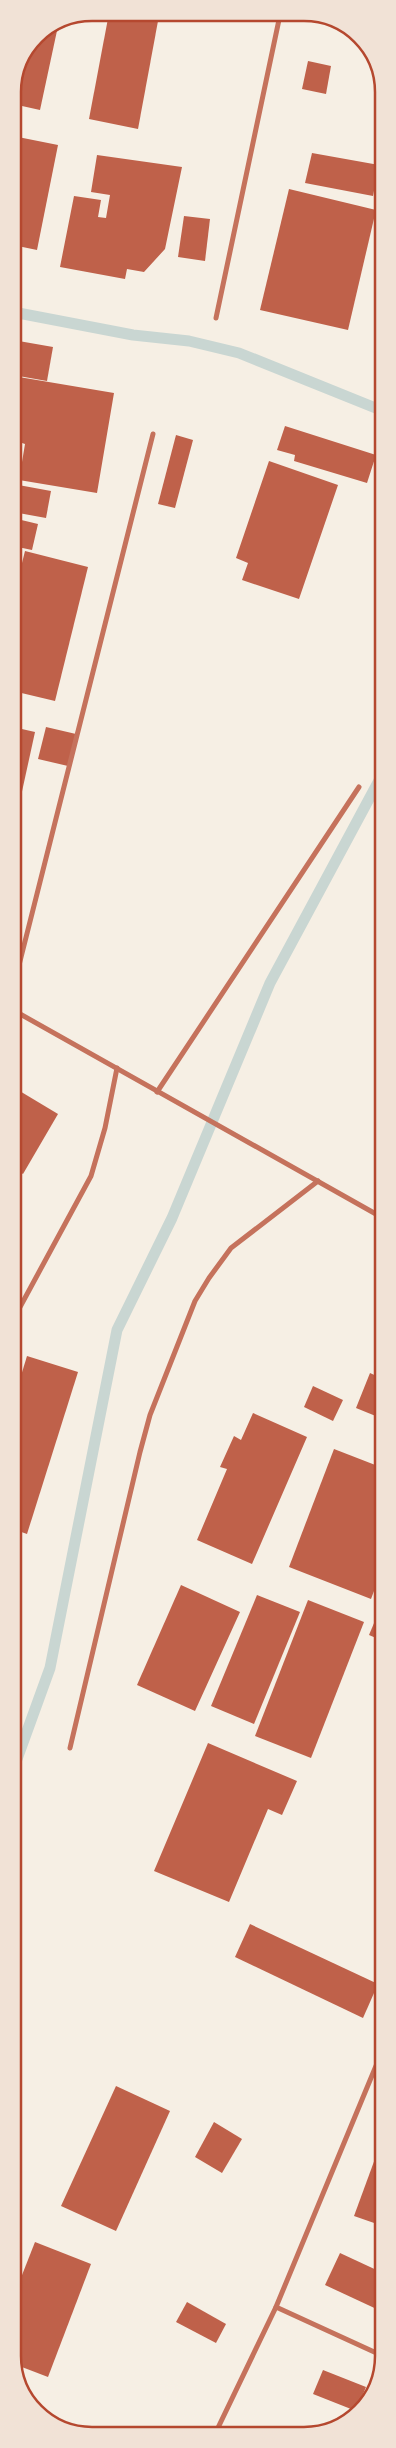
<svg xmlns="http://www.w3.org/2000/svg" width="396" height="2448" viewBox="0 0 396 2448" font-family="'Noto Serif',serif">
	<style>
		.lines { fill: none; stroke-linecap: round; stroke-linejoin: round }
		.stream { stroke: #c9d6d2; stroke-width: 11 }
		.building { fill: #bf614a }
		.minor { stroke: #c5725c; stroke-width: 5 }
		.rim { fill: none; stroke: #b5482f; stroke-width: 2.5 }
	</style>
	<rect width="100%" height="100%" fill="#f6efe4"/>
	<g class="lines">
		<g class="stream">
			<polyline points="13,312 133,335 189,341 239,353 383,411"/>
			<polyline points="13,1770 50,1668 117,1330 172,1218 270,983 383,773"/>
		</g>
	</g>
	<g class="building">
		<polygon points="109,13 158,21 138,129 89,119"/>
		<polygon points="58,26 40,110 13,104 13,87 36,36"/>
		<polygon points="308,61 331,66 326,94 302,89"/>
		<polygon points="13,136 58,145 37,250 13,245"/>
		<polygon points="312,153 379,165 373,196 305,183"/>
		<polygon points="97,155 182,167 165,249 144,272 127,269 125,279 60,267 74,196 101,200 98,217 106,218 110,195 91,192"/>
		<polygon points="289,189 376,210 348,330 260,310"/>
		<polygon points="184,216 210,219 205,261 178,257"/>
		<polygon points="13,340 53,347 47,381 13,375"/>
		<polygon points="13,376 114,393 97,493 19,480 25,444 19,442 15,463 13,463"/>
		<polygon points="285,426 376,455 367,483 294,461 295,455 277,450"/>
		<polygon points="176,435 193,440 175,508 158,504"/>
		<polygon points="269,461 338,485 299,599 242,580 248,563 236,558"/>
		<polygon points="13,484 51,491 46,518 13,512"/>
		<polygon points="13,518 38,524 32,550 13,546"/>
		<polygon points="25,551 88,567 55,701 13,691 13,599"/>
		<polygon points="13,727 35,732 16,819 13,818"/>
		<polygon points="46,727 76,734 68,766 38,759"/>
		<polygon points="13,898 21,901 13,926"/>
		<polygon points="13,1087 58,1114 23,1174 13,1168"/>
		<polygon points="27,1356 78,1372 27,1534 13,1529 13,1402"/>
		<polygon points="370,1373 383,1379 383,1419 356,1408"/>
		<polygon points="313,1386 343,1400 333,1421 304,1407"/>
		<polygon points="253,1413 307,1437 252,1564 197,1540 227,1469 220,1467 234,1436 241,1440"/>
		<polygon points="334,1449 383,1468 383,1567 371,1599 289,1567"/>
		<polygon points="181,1585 240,1612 195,1711 137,1685"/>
		<polygon points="257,1595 300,1612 254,1724 211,1706"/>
		<polygon points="308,1600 364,1622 311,1758 255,1736"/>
		<polygon points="377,1616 383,1619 383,1641 369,1635"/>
		<polygon points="208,1743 297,1781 282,1815 268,1809 229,1902 154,1871"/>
		<polygon points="250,1924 378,1984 363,2018 235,1957"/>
		<polygon points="116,2086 170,2111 116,2231 61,2206"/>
		<polygon points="214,2122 242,2139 222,2173 195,2157"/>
		<polygon points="376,2156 383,2159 383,2208 377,2224 354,2216"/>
		<polygon points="35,2242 91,2264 48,2377 14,2364 13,2362 13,2298"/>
		<polygon points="340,2253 383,2273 383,2312 325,2285"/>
		<polygon points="187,2302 226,2324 216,2343 176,2322"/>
		<polygon points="323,2370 366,2387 356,2411 313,2394"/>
	</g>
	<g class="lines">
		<g class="minor">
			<polyline points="216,318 280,15"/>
			<polyline points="13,989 153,434"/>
			<polyline points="13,1010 383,1218"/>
			<polyline points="157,1092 359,787"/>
			<polyline points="13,1320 91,1176 105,1128 117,1068"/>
			<polyline points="70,1748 140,1452 150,1415 195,1301 209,1278 231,1248 318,1181"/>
			<polyline points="276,2307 383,2356"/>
			<polyline points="215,2434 276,2307 383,2049"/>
		</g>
	</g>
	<path d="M0 0H396V2448H0ZM92 21H304A71 71 0 0 1 375 92V2356A71 71 0 0 1 304 2427H92A71 71 0 0 1 21 2356V92A71 71 0 0 1 92 21Z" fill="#f1e2d6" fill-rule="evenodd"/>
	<path class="rim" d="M92 21H304A71 71 0 0 1 375 92V2356A71 71 0 0 1 304 2427H92A71 71 0 0 1 21 2356V92A71 71 0 0 1 92 21Z"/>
</svg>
